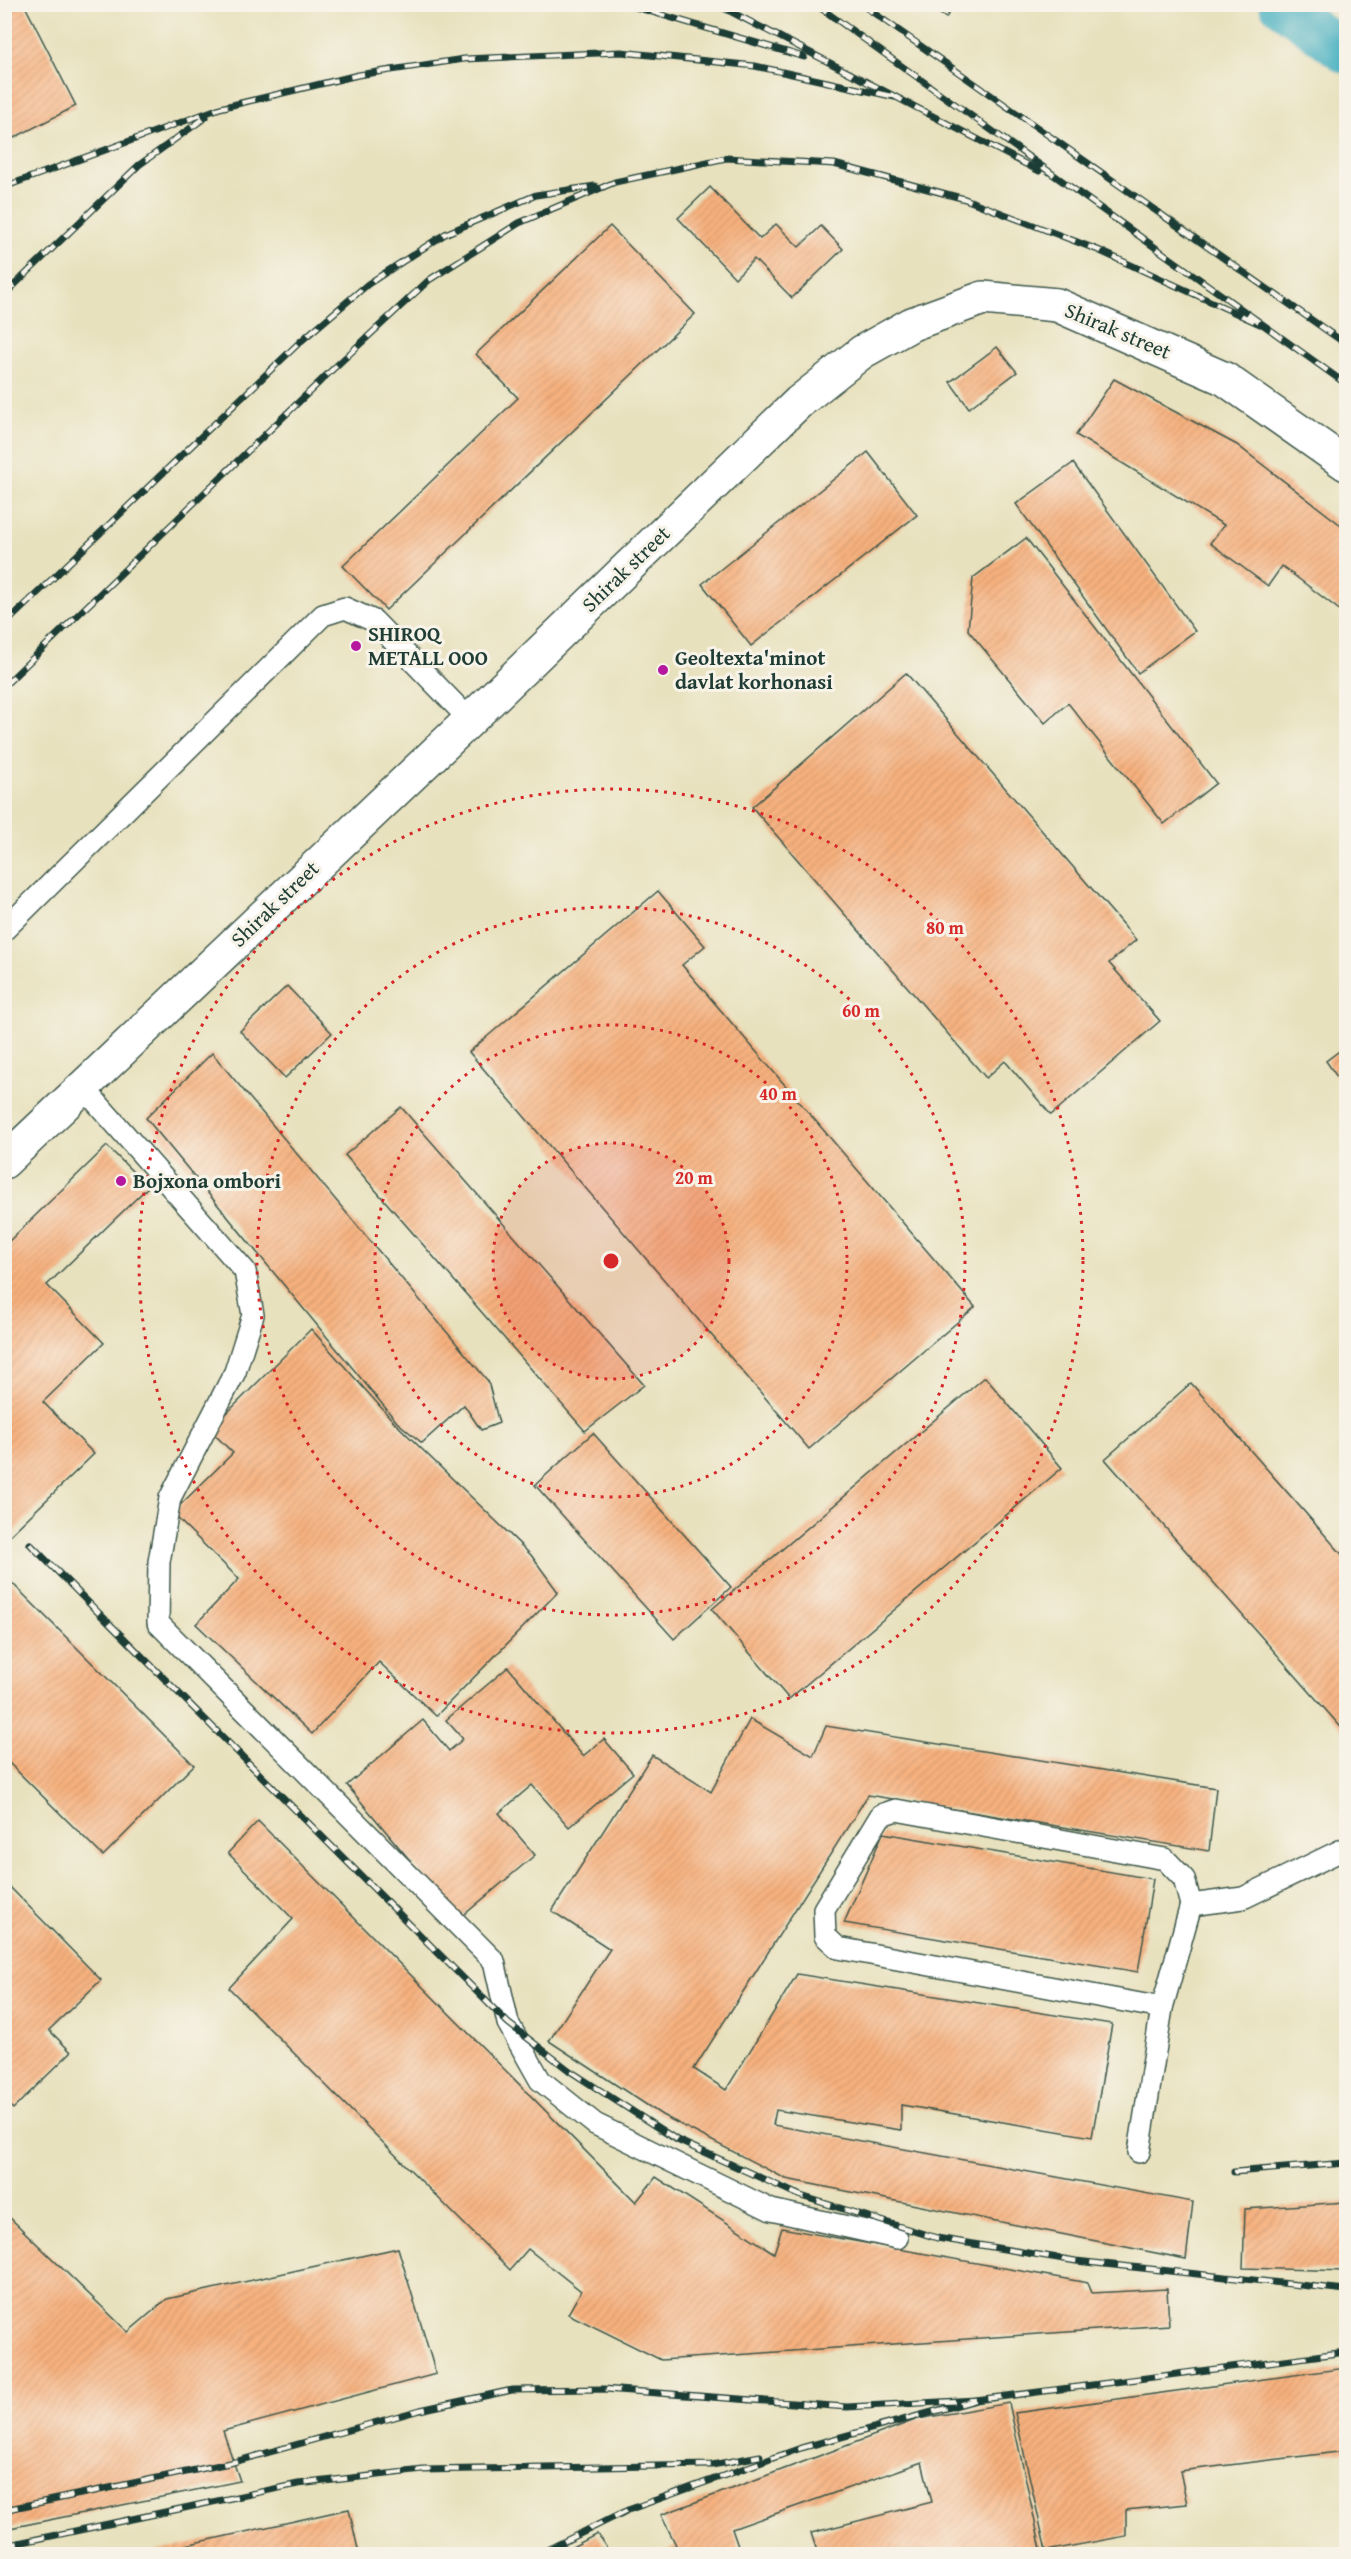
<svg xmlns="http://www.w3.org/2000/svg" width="1351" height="2559" viewBox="0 0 1351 2559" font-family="'Gentium Book Plus',serif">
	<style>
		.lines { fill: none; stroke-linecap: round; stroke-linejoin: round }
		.canal { stroke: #41adc0; stroke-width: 42 }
		.building { fill: url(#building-hatch) }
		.lane-casing { stroke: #3d5649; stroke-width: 24 }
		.street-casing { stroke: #3d5649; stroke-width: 36 }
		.lane { stroke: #fff; stroke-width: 21 }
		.street { stroke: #fff; stroke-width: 33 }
		.rail-casing { stroke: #1f3d34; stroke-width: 7 }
		.rail { stroke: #f7f3e8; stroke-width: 4.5; stroke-dasharray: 14; stroke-linecap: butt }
		.ring { fill: none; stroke: #d62828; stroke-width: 3; stroke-dasharray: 3 6 }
		.poi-dot { fill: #b5179e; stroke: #f7f3e8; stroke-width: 2 }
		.labels { text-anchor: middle; stroke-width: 6; stroke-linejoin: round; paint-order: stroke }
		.street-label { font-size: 21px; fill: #1f3d34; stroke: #f7f3e8 }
		.poi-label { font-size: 21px; font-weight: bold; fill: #1f3d34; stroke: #f7f3e8; text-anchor: start }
		.centre { fill: #d62828; stroke: #f7f3e8; stroke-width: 3 }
		.ring-label { font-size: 18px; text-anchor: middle; font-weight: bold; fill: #d62828; stroke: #f7f3e8; stroke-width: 6; stroke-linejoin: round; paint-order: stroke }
	</style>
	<defs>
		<pattern id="building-hatch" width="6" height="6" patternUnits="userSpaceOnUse" patternTransform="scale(1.5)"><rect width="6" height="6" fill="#f7b17e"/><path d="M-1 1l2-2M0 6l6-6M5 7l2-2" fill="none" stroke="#d3996e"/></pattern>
	</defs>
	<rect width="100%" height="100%" fill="#f7f3e8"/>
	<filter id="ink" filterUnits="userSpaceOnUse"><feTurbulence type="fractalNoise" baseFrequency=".0167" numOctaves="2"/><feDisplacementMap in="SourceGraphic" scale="12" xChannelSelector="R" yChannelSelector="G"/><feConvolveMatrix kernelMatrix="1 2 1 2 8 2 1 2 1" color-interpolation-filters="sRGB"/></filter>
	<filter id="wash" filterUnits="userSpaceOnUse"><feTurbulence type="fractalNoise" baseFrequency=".008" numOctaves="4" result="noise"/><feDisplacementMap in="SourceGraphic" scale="24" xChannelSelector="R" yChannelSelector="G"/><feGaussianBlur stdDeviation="1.35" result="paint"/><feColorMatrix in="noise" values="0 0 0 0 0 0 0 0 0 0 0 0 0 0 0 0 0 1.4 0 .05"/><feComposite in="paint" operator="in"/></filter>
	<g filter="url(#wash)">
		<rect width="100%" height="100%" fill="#e8e1bd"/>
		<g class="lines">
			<polyline class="canal" points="1280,4 1346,53"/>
		</g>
		<g id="blocks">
			<g class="building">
				<polygon points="4,4 24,4 76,106 4,143"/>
				<polygon points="925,4 954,4 946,18"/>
				<polygon points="710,187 760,239 776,224 799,247 821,226 843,249 792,298 754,259 735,278 678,218"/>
				<polygon points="610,226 695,314 386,610 343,566 518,398 476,354"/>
				<polygon points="997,347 1017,372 969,408 950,382"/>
				<polygon points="1114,379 1237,445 1346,529 1346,615 1282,566 1268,586 1210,543 1224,525 1076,435"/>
				<polygon points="868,452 917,515 751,646 702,584"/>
				<polygon points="1073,463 1195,631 1138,673 1016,504"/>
				<polygon points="1026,538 1216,783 1164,824 1068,703 1045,723 968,630 973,578"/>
				<polygon points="906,673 1136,940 1109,963 1160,1021 1051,1115 1005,1061 986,1078 752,807"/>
				<polygon points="658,891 705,946 682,965 975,1307 809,1449 469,1052"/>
				<polygon points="287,986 332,1033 285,1078 240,1031"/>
				<polygon points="1346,1046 1346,1090 1326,1061"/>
				<polygon points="212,1053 488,1381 499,1423 481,1430 464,1405 422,1443 397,1422 146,1118"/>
				<polygon points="401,1107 644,1385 585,1431 345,1155"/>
				<polygon points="107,1146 148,1187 47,1285 104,1343 43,1402 94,1454 4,1541 4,1246"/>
				<polygon points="311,1329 395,1423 531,1555 558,1592 436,1716 379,1662 312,1734 196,1624 239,1579 172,1513 233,1453 210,1430"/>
				<polygon points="985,1377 1062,1468 789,1699 712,1609"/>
				<polygon points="1191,1383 1346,1559 1346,1733 1105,1459"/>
				<polygon points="593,1433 731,1587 674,1639 535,1485"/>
				<polygon points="4,1575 194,1765 103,1856 4,1758"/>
				<polygon points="508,1667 583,1756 604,1739 633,1773 569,1827 532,1785 499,1813 535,1855 459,1919 347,1785 423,1720 449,1751 463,1739 446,1720"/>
				<polygon points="750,1719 813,1756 826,1726 1216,1788 1209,1851 868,1795 694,2069 726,2090 797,1974 1112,2024 1092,2137 901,2105 901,2130 776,2110 773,2125 1193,2202 1186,2259 786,2179 662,2115 549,2041 610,1949 552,1911 652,1755 711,1792"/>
				<polygon points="258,1821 636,2202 656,2177 774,2253 782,2228 1088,2283 1092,2293 1167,2289 1169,2325 661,2360 568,2314 581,2291 528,2249 510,2270 229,1988 293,1919 228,1853"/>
				<polygon points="883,1833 1153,1879 1138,1972 844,1923"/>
				<polygon points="4,1881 101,1980 49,2030 71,2052 13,2109 4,2100"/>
				<polygon points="1346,2202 1346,2271 1243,2268 1245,2209"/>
				<polygon points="5,2213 128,2332 167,2299 398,2248 436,2374 223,2431 240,2481 5,2529"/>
				<polygon points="1346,2368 1346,2451 1180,2471 1187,2504 1126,2510 1126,2536 1046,2551 1015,2413"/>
				<polygon points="1009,2403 1042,2554 818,2554 811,2533 932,2502 922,2462 732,2529 740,2552 738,2554 661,2554 676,2545 661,2515 918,2419"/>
				<polygon points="349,2509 359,2554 145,2554"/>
				<polygon points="597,2534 611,2554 559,2554"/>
			</g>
		</g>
	</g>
	<g filter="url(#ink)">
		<use href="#blocks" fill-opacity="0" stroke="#3d5649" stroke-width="1.5"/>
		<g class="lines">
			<g class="lane-casing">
				<g id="lane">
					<polyline points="4,930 323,615 345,608 374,621 470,720"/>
					<polyline points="83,1087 245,1271 253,1315 235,1372 170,1498 159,1562 158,1623 494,1961 508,2023 540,2080 595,2124 771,2210 897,2238"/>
					<polyline points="1162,2008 838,1948 825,1936 824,1909 881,1815 896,1810 1165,1859 1184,1879 1191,1905"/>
					<polyline points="1139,2152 1162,2008 1191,1905 1243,1898 1346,1848"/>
				</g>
			</g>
			<g class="street-casing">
				<polyline id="street" points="4,1162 470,720 799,402 862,352 912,324 983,298 1057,305 1225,379 1346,464"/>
			</g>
			<use href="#lane" class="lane"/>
			<use href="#street" class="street"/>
			<g class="rail-casing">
				<g id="rail">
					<polyline points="625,4 804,57"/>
					<polyline points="716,4 1039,171"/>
					<polyline points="815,4 1346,384"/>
					<polyline points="861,4 1346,344"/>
					<polyline points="4,187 220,108 358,75 464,59 621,52 755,66 895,97"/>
					<polyline points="4,295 139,165 206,117"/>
					<polyline points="4,625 301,341 368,284 445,234 536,195 595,186"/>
					<polyline points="4,686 333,369 429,280 519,223 615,182 726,158 834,164 965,199 1098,250 1260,324"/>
					<polyline points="30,1544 508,2023 570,2071 677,2140 801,2196 937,2238 1076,2261 1346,2290"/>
					<polyline points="1234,2172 1346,2163"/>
					<polyline points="4,2510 234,2462 420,2410 512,2390 604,2389 847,2407 976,2400"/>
					<polyline points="4,2546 298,2484 423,2470 712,2465 760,2456"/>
					<polyline points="539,2554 628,2510 801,2448 976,2400 1346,2352"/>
				</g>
			</g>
			<use href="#rail" class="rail"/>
		</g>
	</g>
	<circle cx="611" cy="1261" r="118" fill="#d62828" fill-opacity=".12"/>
	<g class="ring">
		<circle cx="611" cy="1261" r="118"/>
		<circle cx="611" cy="1261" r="236"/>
		<circle cx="611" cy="1261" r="354"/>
		<circle cx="611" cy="1261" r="472"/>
	</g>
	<g class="poi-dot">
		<circle cx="356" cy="646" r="6"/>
		<circle cx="663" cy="670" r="6"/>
		<circle cx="121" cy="1181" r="6"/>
	</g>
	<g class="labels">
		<g class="street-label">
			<text transform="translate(1118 331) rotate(23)" y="7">Shirak street</text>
			<text transform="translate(626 569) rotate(-44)" y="7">Shirak street</text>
			<text transform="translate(275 904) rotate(-44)" y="7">Shirak street</text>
		</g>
		<g class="poi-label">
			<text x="368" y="641">SHIROQ<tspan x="368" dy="24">METALL ООО</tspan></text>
			<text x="675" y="665">Geoltexta'minot<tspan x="675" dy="24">davlat korhonasi</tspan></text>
			<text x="133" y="1188">Bojxona ombori</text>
		</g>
	</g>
	<circle cx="611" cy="1261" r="9" class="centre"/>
	<g class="ring-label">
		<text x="945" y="934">80 m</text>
		<text x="861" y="1017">60 m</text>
		<text x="778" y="1100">40 m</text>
		<text x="694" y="1184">20 m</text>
	</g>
	<rect width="1351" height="2559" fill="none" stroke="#f7f3e8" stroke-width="24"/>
</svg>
